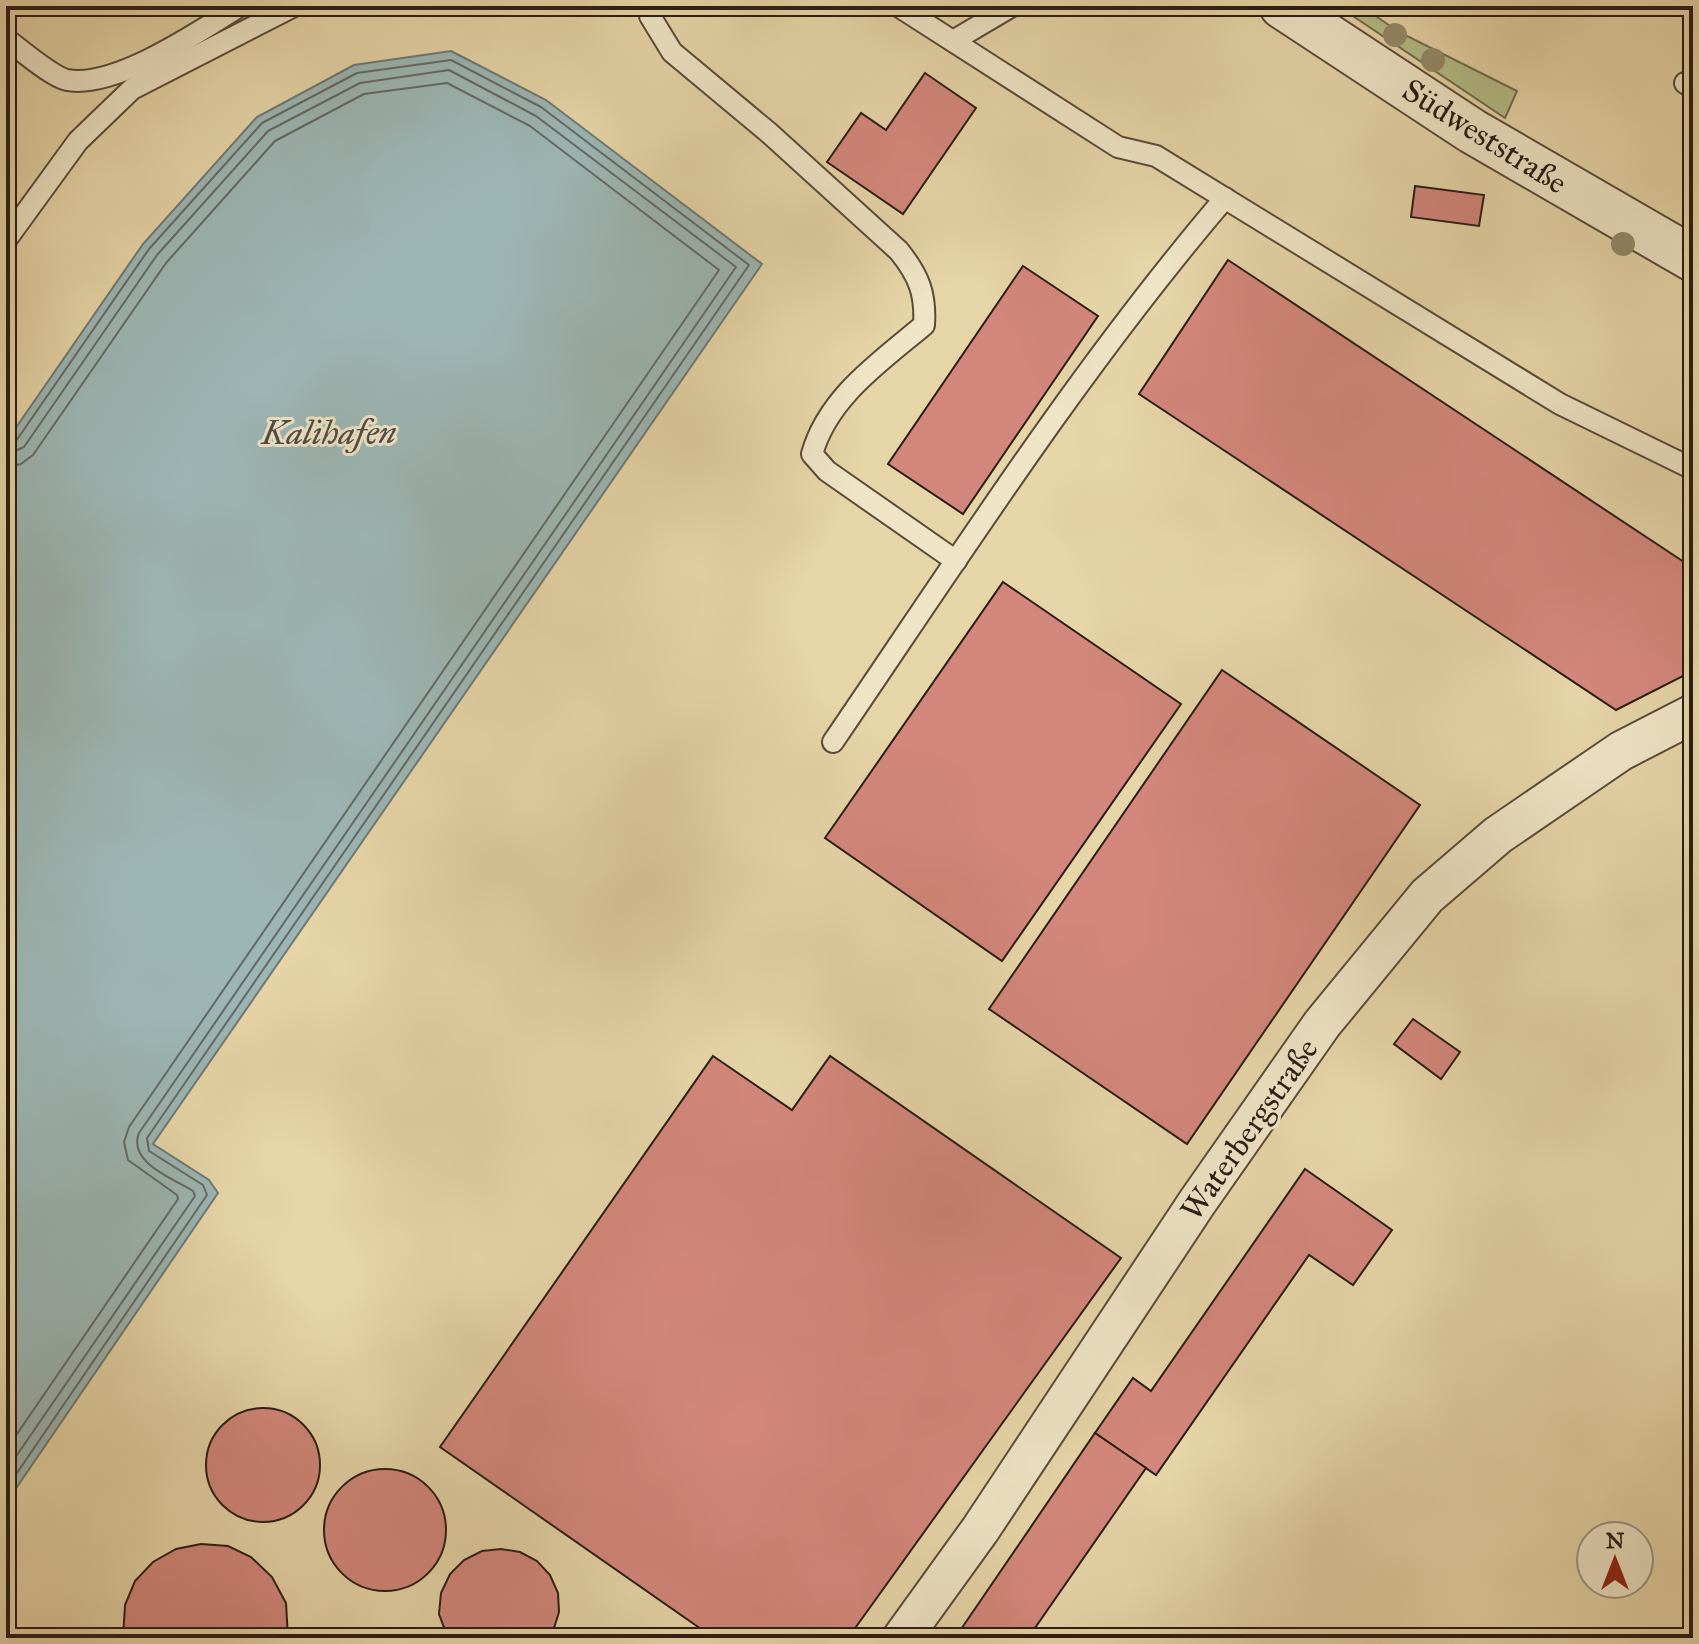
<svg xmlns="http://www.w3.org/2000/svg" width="1699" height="1644" viewBox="0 0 1699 1644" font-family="'IM FELL Great Primer',serif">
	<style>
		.green { fill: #b4bd87; stroke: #6f6d4f; stroke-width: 2 }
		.water { fill: #9cb6b4; stroke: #6e7975; stroke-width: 2 }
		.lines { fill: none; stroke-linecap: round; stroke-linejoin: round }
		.shore { stroke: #636a66; stroke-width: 2 }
		.building { fill: #d3877c; stroke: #2a1d17; stroke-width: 2 }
		.service-casing { stroke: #594b3b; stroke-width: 24 }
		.minor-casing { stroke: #594b3b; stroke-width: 42 }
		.tertiary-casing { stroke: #594b3b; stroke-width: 48 }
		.service { stroke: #efe4c6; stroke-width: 20 }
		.minor { stroke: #efe4c6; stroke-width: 38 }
		.tertiary { stroke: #efe4c6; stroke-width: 44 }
		.tree { fill: #958a6a }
		.labels { text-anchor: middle; stroke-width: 6; stroke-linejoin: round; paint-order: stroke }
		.street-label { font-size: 32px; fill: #2a1d17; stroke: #efe4c6 }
		.water-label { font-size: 34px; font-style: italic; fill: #4c4b46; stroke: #efe4c6 }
	</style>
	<rect width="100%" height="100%" fill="#e6d5a7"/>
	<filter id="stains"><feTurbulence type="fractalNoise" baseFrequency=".0025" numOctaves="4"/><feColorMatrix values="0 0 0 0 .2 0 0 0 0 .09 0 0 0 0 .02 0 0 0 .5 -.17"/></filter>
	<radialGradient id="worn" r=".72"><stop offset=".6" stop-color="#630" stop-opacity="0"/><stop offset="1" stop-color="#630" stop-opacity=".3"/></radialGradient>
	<polygon class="green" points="1338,6 1361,6 1399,32 1517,91 1505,118"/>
	<polygon class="water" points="451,51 546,100 762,264 153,1144 209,1180 218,1193 6,1503 6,442 143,244 257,117 354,65"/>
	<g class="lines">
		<g class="shore">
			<polyline points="6,445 16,441 149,249 262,123 357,73 451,60 541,107 749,265 147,1138 149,1151 203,1185 207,1195 6,1489"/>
			<path d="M6,455l18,-8 133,-192 111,-124 92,-48 89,-13 87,46 200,151 -597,866c-12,29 35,46 54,58l2,5 -189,275"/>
			<polyline points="6,467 21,464 33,455 166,263 275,141 364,94 447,83 530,126 719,270 129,1127 124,1142 128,1160 177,1195 178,1199 6,1450"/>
		</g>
	</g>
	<g class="building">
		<polygon points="925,73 976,108 903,214 827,162 861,113 886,130"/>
		<polygon points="1415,186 1484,195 1479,226 1411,217"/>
		<polygon points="1228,260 1693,568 1693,671 1616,710 1139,394"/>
		<polygon points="1023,266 1098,316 963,514 888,464"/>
		<polygon points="1003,582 1181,704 1002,961 825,838"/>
		<polygon points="1222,670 1420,805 1187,1144 989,1009"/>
		<polygon points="1413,1019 1460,1052 1441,1079 1394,1044"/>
		<polygon points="713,1056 792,1110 830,1056 1121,1258 848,1638 714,1638 440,1447"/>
		<polygon points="1305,1169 1392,1230 1353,1285 1309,1255 1156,1475 1095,1433 1133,1378 1151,1391"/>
		<circle cx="263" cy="1465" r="57"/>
		<polygon points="1095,1433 1146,1468 1028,1638 955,1638"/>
		<circle cx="385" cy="1530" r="61"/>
		<polygon points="201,1544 228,1546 251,1557 272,1577 286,1603 288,1638 123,1638 125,1605 135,1581 153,1562 176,1549"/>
		<polygon points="501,1549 520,1552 537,1561 550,1575 558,1593 559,1612 551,1638 448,1638 439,1614 441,1593 450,1574 464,1560 482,1551"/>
	</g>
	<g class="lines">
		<g class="service-casing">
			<g id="service">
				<polyline points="898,6 1118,147 1156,156 1560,404 1693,469"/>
				<path d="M650,16l22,36 96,80 131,119c20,25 27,43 25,74 -44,37 -96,72 -112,129l15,17 129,90"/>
				<path d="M6,39c14,10 46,38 61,41 48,9 133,-49 173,-74"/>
				<polyline points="953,41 1012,6"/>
				<polyline points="1685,83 1693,88"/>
				<polyline points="6,240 78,141 132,89 294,6"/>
				<path d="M833,742c126,-185 247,-374 392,-544"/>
			</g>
		</g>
		<g class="minor-casing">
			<polyline id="minor" points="902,1638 980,1530 1198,1201 1322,1024 1427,896 1498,835 1621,751 1693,714"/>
		</g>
		<g class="tertiary-casing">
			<polyline id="tertiary" points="1282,6 1472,131 1693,259"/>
		</g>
		<use href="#service" class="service"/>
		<use href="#minor" class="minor"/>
		<use href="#tertiary" class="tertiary"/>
	</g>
	<g class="tree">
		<circle cx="1395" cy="35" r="12"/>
		<circle cx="1433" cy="60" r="12"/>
		<circle cx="1623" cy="244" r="12"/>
	</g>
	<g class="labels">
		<g class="street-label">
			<text transform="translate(1485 136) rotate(32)" y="11">Südweststraße</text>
			<text transform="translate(1249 1129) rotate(-55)" y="11">Waterbergstraße</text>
		</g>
		<g class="water-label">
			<text x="329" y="444">Kalihafen</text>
		</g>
	</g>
	<rect width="1699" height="1644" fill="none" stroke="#e6d5a7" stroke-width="32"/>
	<rect x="8" y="8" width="1683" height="1628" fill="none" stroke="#2a1d17" stroke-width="4"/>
	<rect x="16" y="16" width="1667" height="1612" fill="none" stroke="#2a1d17" stroke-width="2"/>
	<g transform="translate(1615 1560)"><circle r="38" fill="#efe4c6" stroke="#a09480" stroke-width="2"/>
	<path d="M0-6L14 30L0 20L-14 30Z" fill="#8f2418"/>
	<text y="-12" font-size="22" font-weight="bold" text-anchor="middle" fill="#2a1d17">N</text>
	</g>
	<rect width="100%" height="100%" filter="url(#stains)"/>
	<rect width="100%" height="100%" fill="url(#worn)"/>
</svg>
